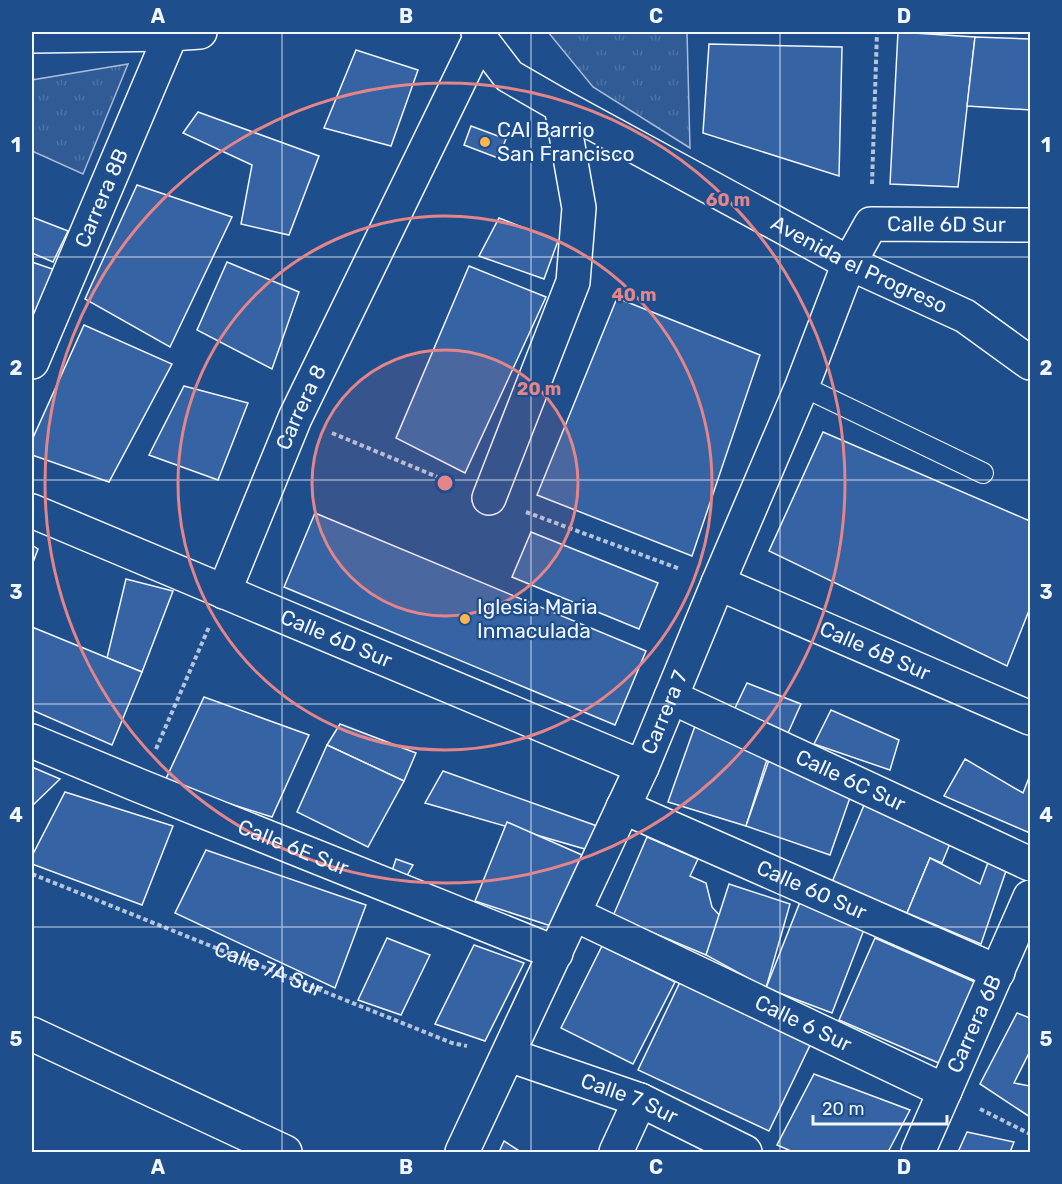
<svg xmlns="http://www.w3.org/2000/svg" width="1062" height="1184" viewBox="0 0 1062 1184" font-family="Rubik,sans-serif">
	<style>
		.park { fill: url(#park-tufts); stroke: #a8bbd7; stroke-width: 1.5 }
		.building { fill: #3563a3; stroke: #f2f6ff; stroke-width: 1.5 }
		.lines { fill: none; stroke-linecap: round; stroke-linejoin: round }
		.lane-casing { stroke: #f2f6ff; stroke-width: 22 }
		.street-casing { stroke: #f2f6ff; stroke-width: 36 }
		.secondary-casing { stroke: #f2f6ff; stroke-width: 36 }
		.path { stroke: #b3c4dc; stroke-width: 4; stroke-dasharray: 4.5 3; stroke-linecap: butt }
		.lane { stroke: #1f4e8c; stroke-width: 20 }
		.street { stroke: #1f4e8c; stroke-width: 33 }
		.secondary { stroke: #1f4e8c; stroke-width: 33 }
		.grid { fill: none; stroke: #f2f6ff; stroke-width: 1.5; stroke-opacity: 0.55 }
		.ring { fill: none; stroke: #e38589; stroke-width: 3 }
		.poi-dot { fill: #ffb74d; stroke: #1f4e8c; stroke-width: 2 }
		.labels { text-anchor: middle; stroke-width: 4.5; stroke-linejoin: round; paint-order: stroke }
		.poi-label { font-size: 21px; fill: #f2f6ff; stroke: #1f4e8c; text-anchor: start }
		.street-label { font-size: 21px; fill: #f2f6ff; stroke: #1f4e8c }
		.centre { fill: #e38589; stroke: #1f4e8c; stroke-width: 3 }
		.ring-label { font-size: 18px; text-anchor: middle; font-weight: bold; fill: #e38589; stroke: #1f4e8c; stroke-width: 4.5; stroke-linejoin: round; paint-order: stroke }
		.neatline { fill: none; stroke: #f2f6ff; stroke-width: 2 }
		.grid-label { font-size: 20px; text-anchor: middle; font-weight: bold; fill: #f2f6ff }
	</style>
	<defs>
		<pattern id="park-tufts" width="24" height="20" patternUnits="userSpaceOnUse" patternTransform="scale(1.5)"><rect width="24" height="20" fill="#305b95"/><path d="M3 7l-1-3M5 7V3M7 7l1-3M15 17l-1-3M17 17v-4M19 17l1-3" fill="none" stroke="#4e73a5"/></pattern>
	</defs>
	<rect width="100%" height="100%" fill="#1f4e8c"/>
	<g class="park">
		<polygon points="548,32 687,32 690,148 593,87"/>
		<polygon points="128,64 83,174 32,151 32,80"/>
	</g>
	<g class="building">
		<polygon points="898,32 975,37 958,187 890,184"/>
		<polygon points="975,37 1030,39 1030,110 967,106"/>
		<polygon points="709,44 842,47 839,176 703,133"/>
		<polygon points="356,50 418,70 391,146 324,128"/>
		<polygon points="198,112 319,156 289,235 241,224 252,165 183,133"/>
		<polygon points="471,126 506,139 498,158 464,145"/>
		<polygon points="137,185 232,217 170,347 85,299"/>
		<polygon points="32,217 68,231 53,262 32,253"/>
		<polygon points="499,218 558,241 544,279 479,256"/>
		<polygon points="32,262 58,271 32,335"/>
		<polygon points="227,262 299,292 272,369 197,330"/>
		<polygon points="469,266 546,297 465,473 396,438"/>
		<polygon points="617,298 760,355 692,556 537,495"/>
		<polygon points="84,325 172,364 109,482 32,455 32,440"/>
		<polygon points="184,386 248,403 218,480 149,455"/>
		<polygon points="823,432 1030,521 1030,608 1007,666 769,551"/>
		<polygon points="315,513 646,651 615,725 284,587"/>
		<polygon points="531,532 658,583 639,629 512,577"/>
		<polygon points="32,545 38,549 32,565"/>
		<polygon points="126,579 173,591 142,672 107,658"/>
		<polygon points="32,627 142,672 112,745 32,710"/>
		<polygon points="747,683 801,704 788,733 734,710"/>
		<polygon points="204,697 309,735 272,817 164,783"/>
		<polygon points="831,710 899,740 890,770 814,744"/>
		<polygon points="340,724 416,753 404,781 327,745"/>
		<polygon points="695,726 769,753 746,826 668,802"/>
		<polygon points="327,745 404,781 368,847 297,812"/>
		<polygon points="965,759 1023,793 1030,775 1030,833 944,796"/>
		<polygon points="769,760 853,789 830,855 746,826"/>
		<polygon points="32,767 60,779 32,806"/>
		<polygon points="443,771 597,826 585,849 425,803"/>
		<polygon points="65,792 173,826 142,905 32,864 32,856"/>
		<polygon points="867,798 954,834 942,863 930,858 907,913 832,882"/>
		<polygon points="507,822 582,855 554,927 475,901"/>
		<polygon points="647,837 698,859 690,876 706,883 712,907 721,917 706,955 613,916"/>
		<polygon points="206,850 366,905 335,988 175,913"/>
		<polygon points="930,858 980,884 989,860 1008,865 981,944 907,913"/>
		<polygon points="396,859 413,865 405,879 392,871"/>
		<polygon points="729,884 790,904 766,988 706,955"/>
		<polygon points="800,902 865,927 832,1013 766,988"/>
		<polygon points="387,938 430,955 401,1015 358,1000"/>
		<polygon points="875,938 977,983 941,1064 839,1020"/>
		<polygon points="474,945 524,963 485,1041 435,1024"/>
		<polygon points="602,946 675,982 633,1064 561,1028"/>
		<polygon points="681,980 812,1041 769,1131 638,1070"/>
		<polygon points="1017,1013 1030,1018 1030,1051 1014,1083 1030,1086 1030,1117 980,1084"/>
		<polygon points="814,1074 910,1110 888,1152 793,1152 777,1145"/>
		<polygon points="967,1132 1014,1142 1010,1152 958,1152"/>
		<polygon points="504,1141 521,1152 499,1152"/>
	</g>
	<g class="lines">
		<g class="lane-casing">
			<polyline id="lane" points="802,386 983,473"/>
		</g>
		<g class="street-casing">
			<g id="street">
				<path id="s2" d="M32,362l139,-328"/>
				<polyline points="489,498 573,282 579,208 561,106"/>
				<path id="s3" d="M32,511l610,256"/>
				<path id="s4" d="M718,583l312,135"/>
				<path id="s5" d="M224,592l71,-174 185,-380"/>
				<path id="s6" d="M671,697l359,167"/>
				<path id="s7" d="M32,741l108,45 416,167"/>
				<path id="s8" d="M623,807l375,165"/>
				<path id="s9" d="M574,914l371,177"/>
				<polyline points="32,1034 285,1152"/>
				<path id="s10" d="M509,1055l131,45 105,52"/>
				<path id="s11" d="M462,1152l180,-385 76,-184 84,-197 47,-123 22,-39 159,1"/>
				<polyline points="616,1152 640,1100"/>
				<path id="s12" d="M918,1152l112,-255"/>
			</g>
		</g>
		<g class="secondary-casing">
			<g id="secondary">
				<path id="s13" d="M478,32l2,6 29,38 52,30 288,157 116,53 65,47"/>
				<polyline points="32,36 171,34 200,32"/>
			</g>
		</g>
		<g class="path">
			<polyline points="872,184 877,32"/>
			<polyline points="332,433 452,483"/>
			<polyline points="526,512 680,569"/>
			<polyline points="156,749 209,627"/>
			<path id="s1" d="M32,874l420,169 15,3"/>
			<polyline points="980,1109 1030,1134"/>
		</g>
		<use href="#lane" class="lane"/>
		<use href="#street" class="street"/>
		<use href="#secondary" class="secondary"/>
	</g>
	<path class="grid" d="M282,32v1120M531,32v1120M780,32v1120M32,257h998M32,480h998M32,704h998M32,927h998"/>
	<circle cx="445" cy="483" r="133" fill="#e38589" fill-opacity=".12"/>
	<g class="ring">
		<circle cx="445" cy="483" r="133"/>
		<circle cx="445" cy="483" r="267"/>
		<circle cx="445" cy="483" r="400"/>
	</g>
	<g class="poi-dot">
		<circle cx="485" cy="142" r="6"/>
		<circle cx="465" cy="619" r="6"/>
	</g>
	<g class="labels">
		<g class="poi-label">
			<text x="497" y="137">CAI Barrio<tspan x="497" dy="24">San Francisco</tspan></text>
			<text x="477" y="614">Iglesia Maria<tspan x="477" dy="24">Inmaculada</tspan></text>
		</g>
		<g class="street-label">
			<text dy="7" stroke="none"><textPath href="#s2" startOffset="178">Carrera 8B</textPath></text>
			<text dy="7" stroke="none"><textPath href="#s11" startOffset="1090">Calle 6D Sur</textPath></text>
			<text dy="7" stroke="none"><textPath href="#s13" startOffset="452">Avenida el Progreso</textPath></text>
			<text dy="7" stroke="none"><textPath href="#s5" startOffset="200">Carrera 8</textPath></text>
			<text dy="7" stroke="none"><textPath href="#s3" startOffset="330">Calle 6D Sur</textPath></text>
			<text dy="7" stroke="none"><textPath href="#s4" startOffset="171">Calle 6B Sur</textPath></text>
			<text dy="7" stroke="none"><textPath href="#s11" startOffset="484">Carrera 7</textPath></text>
			<text dy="7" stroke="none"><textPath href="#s6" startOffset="198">Calle 6C Sur</textPath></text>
			<text dy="7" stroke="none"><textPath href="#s7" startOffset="282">Calle 6E Sur</textPath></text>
			<text dy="7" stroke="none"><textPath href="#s8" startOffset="206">Calle 60 Sur</textPath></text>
			<text dy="7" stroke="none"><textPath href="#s1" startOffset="255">Calle 7A Sur</textPath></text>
			<text dy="7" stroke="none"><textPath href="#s9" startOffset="254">Calle 6 Sur</textPath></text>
			<text dy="7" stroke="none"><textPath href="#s12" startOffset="140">Carrera 6B</textPath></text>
			<text dy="7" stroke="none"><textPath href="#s10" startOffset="128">Calle 7 Sur</textPath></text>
		</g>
	</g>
	<circle cx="445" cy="483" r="9" class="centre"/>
	<g class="ring-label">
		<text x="728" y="206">60 m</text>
		<text x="634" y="301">40 m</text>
		<text x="539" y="395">20 m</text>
	</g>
	<rect width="1062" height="1184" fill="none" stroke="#1f4e8c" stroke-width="66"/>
	<path d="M813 1115v9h134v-9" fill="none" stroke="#f2f6ff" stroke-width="3"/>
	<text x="822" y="1115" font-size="18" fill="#f2f6ff" stroke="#1f4e8c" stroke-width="4.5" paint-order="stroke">20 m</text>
	<rect x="33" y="33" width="996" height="1118" class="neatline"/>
	<g class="grid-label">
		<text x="158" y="23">A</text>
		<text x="406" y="23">B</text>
		<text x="656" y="23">C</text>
		<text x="904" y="23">D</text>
		<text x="16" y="152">1</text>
		<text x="1046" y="152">1</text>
		<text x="16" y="375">2</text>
		<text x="1046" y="375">2</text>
		<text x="16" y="599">3</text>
		<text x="1046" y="599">3</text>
		<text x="16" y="822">4</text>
		<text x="1046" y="822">4</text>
		<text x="16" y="1046">5</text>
		<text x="1046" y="1046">5</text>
		<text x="158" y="1174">A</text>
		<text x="406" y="1174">B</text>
		<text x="656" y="1174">C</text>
		<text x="904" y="1174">D</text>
	</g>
</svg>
